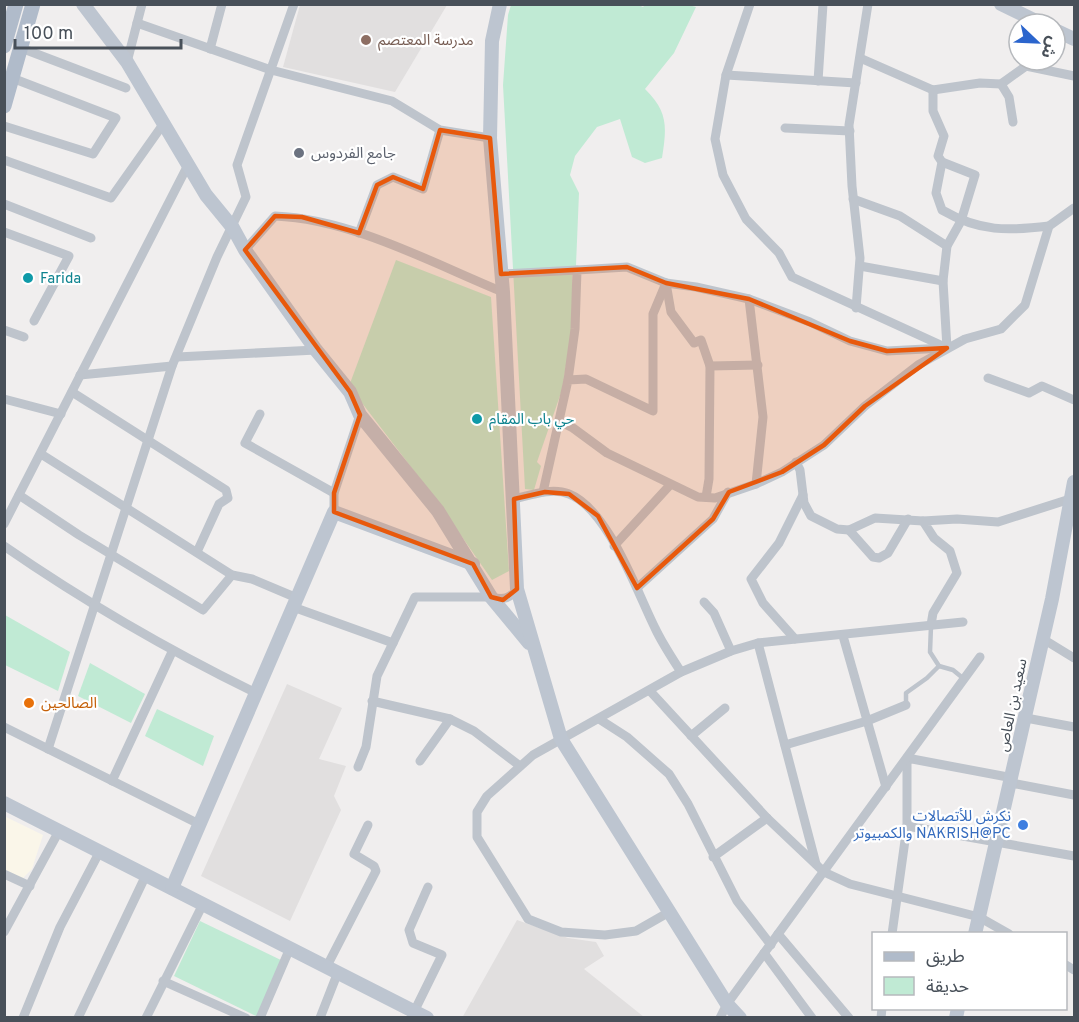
<svg xmlns="http://www.w3.org/2000/svg" width="1079" height="1022" viewBox="0 0 1079 1022" font-family="Overpass,'Noto Sans Arabic',sans-serif">
	<style>
		.commercial { fill: #faf6e9 }
		.education { fill: #e1dfdf }
		.green { fill: #c0ead4 }
		.lines { fill: none; stroke-linecap: round; stroke-linejoin: round }
		.lane { stroke: #bec4cc; stroke-width: 4.5 }
		.street { stroke: #bec4cc; stroke-width: 9 }
		.secondary { stroke: #bdc5d0; stroke-width: 14 }
		.primary { stroke: #b0bbca; stroke-width: 15 }
		.marked { fill: #e8590c; fill-opacity: 0.2; stroke: #e8590c; stroke-width: 4.5; stroke-linejoin: round }
		.education-dot { fill: #8d6e63; stroke: #fff; stroke-width: 2 }
		.worship-dot { fill: #6b7280; stroke: #fff; stroke-width: 2 }
		.culture-dot { fill: #0f9aa8; stroke: #fff; stroke-width: 2 }
		.food-dot { fill: #e8710a; stroke: #fff; stroke-width: 2 }
		.shop-dot { fill: #3f7fe0; stroke: #fff; stroke-width: 2 }
		.labels { text-anchor: middle; stroke-width: 4.5; stroke-linejoin: round; paint-order: stroke }
		.education-label { font-size: 15px; fill: #785e54; stroke: #fff; text-anchor: start }
		.worship-label { font-size: 15px; fill: #5b616d; stroke: #fff; text-anchor: start }
		.culture-label { font-size: 15px; fill: #0d838f; stroke: #fff; text-anchor: start }
		.food-label { font-size: 15px; fill: #c56008; stroke: #fff; text-anchor: start }
		.street-label { font-size: 15px; fill: #485059; stroke: #fff }
		.shop-label { font-size: 15px; fill: #366cbe; stroke: #fff; text-anchor: end }
	</style>
	<rect width="100%" height="100%" fill="#f0eeee"/>
	<polygon class="commercial" points="4,816 43,835 32,869 22,879 5,870"/>
	<g class="education">
		<polygon points="300,5 447,4 447,5 395,92 283,67"/>
		<polygon points="287,684 342,708 319,759 346,766 334,796 341,810 290,921 201,876"/>
		<polygon points="517,920 568,938 596,942 604,956 584,969 644,1017 462,1018"/>
	</g>
	<g class="green">
		<path d="M636,4l7,3 2,-2 40,-1 11,3 -22,46 -29,36c23,23 22,37 17,69l-17,5 -13,-6 -12,-38 -23,8 -22,29 -5,19 9,18 -3,72 -4,11v53l-10,61 -25,72 4,4 -7,24 -9,-1 -22,-404 5,-70 3,-10z"/>
		<polygon points="396,260 491,297 509,571 492,580 437,501 349,386"/>
		<polygon points="5,615 70,652 58,691 5,665"/>
		<polygon points="90,663 145,694 131,723 78,696"/>
		<polygon points="157,709 214,736 203,766 145,736"/>
		<polygon points="200,921 285,962 258,1017 174,976"/>
	</g>
	<g class="lines">
		<g class="lane">
			<polyline points="931,626 930,652 939,666"/>
			<polyline points="906,705 906,693 927,678 939,666 953,670 964,679"/>
		</g>
		<g class="street">
			<polyline points="750,4 726,75 715,139 723,175 746,219 779,253 792,277 945,347"/>
			<polyline points="137,23 271,70 392,101 440,130 490,138"/>
			<polyline points="21,48 126,88"/>
			<polyline points="210,49 222,4"/>
			<polyline points="860,58 933,90 980,83 1001,84 1026,66 1074,76"/>
			<polyline points="127,62 142,4"/>
			<polyline points="726,75 856,83"/>
			<polyline points="818,81 823,4"/>
			<polyline points="1001,84 1009,97 1013,122"/>
			<path d="M933,90v21l11,25 -6,20 4,6 -6,31 6,17c38,22 66,21 107,16"/>
			<polyline points="4,126 93,154 116,118 12,78"/>
			<polyline points="785,128 850,131"/>
			<polyline points="4,160 111,198 164,123"/>
			<polyline points="942,162 975,175 961,221 947,246 943,281 947,348"/>
			<polyline points="853,199 900,216 947,246"/>
			<polyline points="4,204 91,238"/>
			<polyline points="4,232 69,256 34,321"/>
			<polyline points="359,233 377,185 393,177 423,189 440,130"/>
			<path d="M245,250l30,-34c77,3 157,47 228,76"/>
			<polyline points="860,266 943,281"/>
			<polyline points="501,274 577,270"/>
			<polyline points="666,283 671,312 694,343 701,340 710,366 709,479 706,497"/>
			<polyline points="749,299 763,417 756,484"/>
			<polyline points="856,308 860,258 852,186 849,125 868,4"/>
			<polyline points="4,330 24,337"/>
			<polyline points="177,357 316,350"/>
			<polyline points="710,366 758,365"/>
			<polyline points="80,375 172,366"/>
			<polyline points="988,378 1029,393 1042,386 1074,400"/>
			<polyline points="568,380 575,329 577,270 627,267 666,283 696,287 749,299 810,322 850,341 887,351 944,348"/>
			<polyline points="72,392 226,490 228,498 219,504 197,552"/>
			<polyline points="4,399 61,414"/>
			<polyline points="260,414 245,443 334,493"/>
			<polyline points="559,421 573,428 607,453 698,497 715,498 756,484 782,472 824,445 865,406 918,365 965,339 1001,329 1025,305 1049,226 1074,208"/>
			<polyline points="41,454 232,575 252,579 297,598"/>
			<polyline points="796,462 800,470 804,503 811,516 837,529 849,530 875,518 923,521"/>
			<polyline points="543,492 568,380 586,379 653,411 653,314 666,283"/>
			<polyline points="19,495 79,535 203,610 232,575"/>
			<path d="M514,499c17,-4 38,-12 55,-5 39,15 68,98 86,134 7,15 17,30 26,44"/>
			<polyline points="334,512 334,493 360,415"/>
			<polyline points="4,524 188,165"/>
			<polyline points="849,530 873,557 879,558 888,553 908,519"/>
			<path d="M4,546c81,56 164,104 252,147"/>
			<polyline points="614,546 670,485"/>
			<polyline points="637,588 713,519 728,492"/>
			<polyline points="704,602 714,613 731,651"/>
			<path d="M293,607l100,36 22,-46h76c12,3 19,2 26,-8"/>
			<polyline points="931,625 933,613 957,573 950,551 934,538 923,521 957,519 998,522 1070,499"/>
			<polyline points="843,636 886,787"/>
			<polyline points="795,639 763,603 751,579 779,543 803,495"/>
			<polyline points="1043,639 1074,658"/>
			<polyline points="758,643 816,864"/>
			<polyline points="650,691 767,818 824,872 850,884 979,917 1009,934"/>
			<polyline points="372,701 450,719 474,731 520,766"/>
			<polyline points="1026,718 1074,727"/>
			<polyline points="599,719 627,737 669,774 688,804 737,901 771,945"/>
			<polyline points="4,727 199,824"/>
			<polyline points="691,736 725,708"/>
			<polyline points="785,745 867,721 906,705"/>
			<polyline points="48,749 172,366 217,257 246,197 237,165 294,4"/>
			<polyline points="420,761 450,719"/>
			<polyline points="358,767 366,747 377,676 393,643"/>
			<polyline points="112,781 172,652"/>
			<polyline points="1011,783 1074,795"/>
			<polyline points="907,826 1074,856"/>
			<polyline points="713,857 767,818"/>
			<polyline points="4,874 30,886"/>
			<polyline points="671,911 636,931 605,935 561,932 528,919 477,837 477,812 487,796 533,755 681,672 731,651 758,643 963,622"/>
			<polyline points="4,932 59,831"/>
			<polyline points="778,934 849,1018"/>
			<polyline points="892,934 907,826 907,758 1013,778"/>
			<polyline points="764,953 812,1018"/>
			<polyline points="1066,965 1074,970"/>
			<polyline points="327,966 376,871 374,866 354,854 368,825"/>
			<polyline points="163,981 246,1018"/>
			<polyline points="23,1018 60,927 100,851"/>
			<polyline points="78,1018 146,875"/>
			<polyline points="146,1018 203,904"/>
			<polyline points="260,1018 290,948"/>
			<polyline points="320,1018 338,972"/>
			<polyline points="411,1018 442,955 413,943 409,930 428,887"/>
			<polyline points="720,1018 727,1004 980,657"/>
			<polyline points="881,1018 882,1008"/>
		</g>
		<g class="secondary">
			<polyline points="83,4 127,62 206,195 233,228 245,250 316,350 350,392 360,415 438,511 491,597 529,643"/>
			<polyline points="500,4 492,41 490,138 503,292 517,589 561,739 727,1004 740,1018"/>
			<polyline points="1001,4 1042,24"/>
			<polyline points="1055,30 1074,39"/>
			<polyline points="4,803 427,1018"/>
			<polyline points="172,888 334,512 473,564"/>
			<polyline points="975,934 1052,599 1074,482"/>
			<polyline points="956,1018 958,1008"/>
		</g>
		<g class="primary">
			<polyline points="4,46 16,4"/>
			<polyline points="4,106 33,4"/>
		</g>
	</g>
	<path class="marked" d="M440,130l50,8 11,136 126,-7 39,16 83,16 101,42 37,10 60,-3 -82,58 -41,39 -42,27 -53,20 -16,27 -76,69 -39,-72 -29,-22 -24,-2 -31,7 3,90 -14,11 -12,-3 -18,-33 -139,-52v-19l26,-78 -10,-23 -105,-142 30,-34 27,1 57,16 18,-48 16,-8 30,12z"/>
	<circle class="education-dot" cx="366" cy="40" r="6"/>
	<circle class="worship-dot" cx="299" cy="153" r="6"/>
	<g class="culture-dot">
		<circle cx="28" cy="278" r="6"/>
		<circle cx="477" cy="419" r="6"/>
	</g>
	<circle class="food-dot" cx="29" cy="703" r="6"/>
	<circle class="shop-dot" cx="1023" cy="825" r="6"/>
	<g class="labels">
		<g class="education-label">
			<text x="378" y="45">مدرسة المعتصم</text>
		</g>
		<g class="worship-label">
			<text x="311" y="158">جامع الفردوس</text>
		</g>
		<g class="culture-label">
			<text x="40" y="283">Farida</text>
			<text x="489" y="424">حي باب المقام</text>
		</g>
		<g class="food-label">
			<text x="41" y="708">الصالحين</text>
		</g>
		<g class="street-label">
			<text transform="translate(1012 705) rotate(-78)" y="5">سعيد بن العاص</text>
		</g>
		<g class="shop-label">
			<text x="1011" y="821">نكرش للأتصالات<tspan x="1011" dy="17">والكمبيوتر NAKRISH@PC</tspan></text>
		</g>
	</g>
	<rect width="1079" height="1022" fill="none" stroke="#485059" stroke-width="12"/>
	<rect x="872" y="932" width="195" height="78" fill="#ffffff" stroke="#b6b9bd" stroke-width="1.5"/>
	<rect x="884" y="952" width="30" height="9" fill="#b0bbca" stroke="#b6b9bd" stroke-width="1.5"/>
	<text x="926" y="962" font-size="18" fill="#485059">طريق</text>
	<rect x="884" y="977" width="30" height="18" fill="#c0ead4" stroke="#b6b9bd" stroke-width="1.5"/>
	<text x="926" y="992" font-size="18" fill="#485059">حديقة</text>
	<g transform="translate(1037 42) rotate(113)"><circle r="28" fill="#ffffff" stroke="#b6b9bd" stroke-width="1.5"/>
	<path d="M0-4.5L10 22L0 15L-10 22Z" fill="#2b65cd"/>
	<text y="-9" font-size="16" font-weight="bold" text-anchor="middle" fill="#485059">ش</text>
	</g>
	<path d="M15 39v9h166v-9" fill="none" stroke="#485059" stroke-width="3"/>
	<text x="24" y="39" font-size="18" fill="#485059" stroke="#ffffff" stroke-width="4.5" paint-order="stroke">100 m</text>
</svg>
